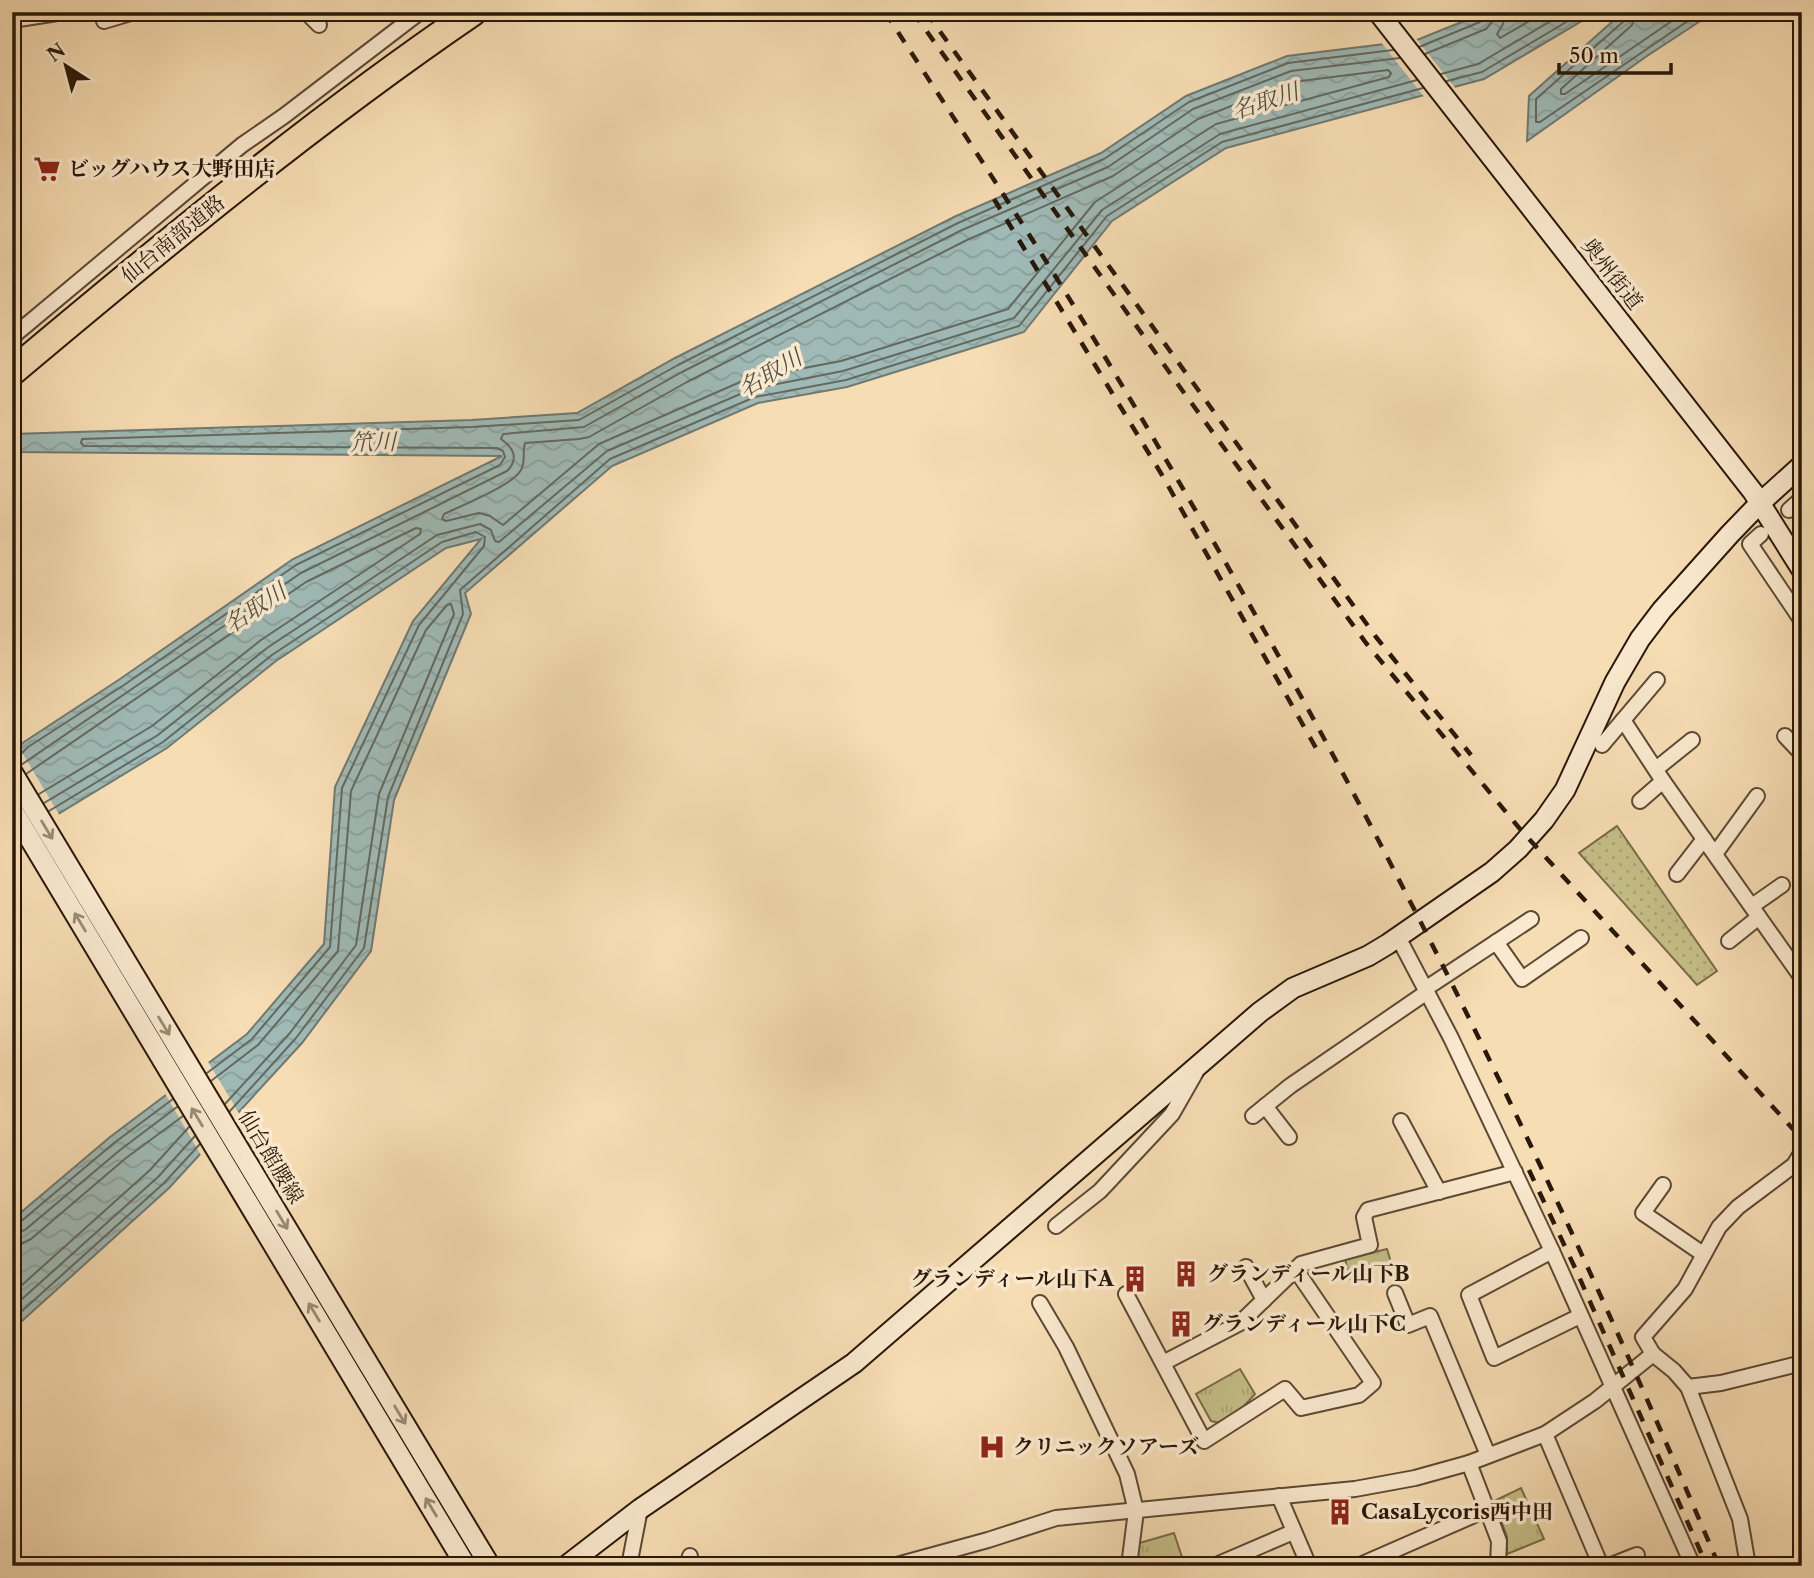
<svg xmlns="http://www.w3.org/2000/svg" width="1814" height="1578" viewBox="0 0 1814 1578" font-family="'Libre Caslon Text','Noto Serif JP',serif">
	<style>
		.grass { fill: url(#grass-dots); stroke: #776b48; stroke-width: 2 }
		.park { fill: url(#park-tufts); stroke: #776b48; stroke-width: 2 }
		.water { fill: url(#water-waves); stroke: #707971; stroke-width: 2 }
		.pier { fill: #f7ddb4 }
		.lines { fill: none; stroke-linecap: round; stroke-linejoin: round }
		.shore { stroke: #646960; stroke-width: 2 }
		.street-casing { stroke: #5c4934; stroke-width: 18 }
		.secondary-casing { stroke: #291809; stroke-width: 23 }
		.highway-casing { stroke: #291809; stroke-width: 30 }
		.street { stroke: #fae9ce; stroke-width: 14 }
		.secondary { stroke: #fae9ce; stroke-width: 19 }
		.highway { stroke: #f7ddb4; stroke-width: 26 }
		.rail { stroke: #291809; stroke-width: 4.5; stroke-dasharray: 12 12; stroke-linecap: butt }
		.oneway { stroke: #9c8b75 }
		.labels { text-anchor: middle; stroke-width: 7; stroke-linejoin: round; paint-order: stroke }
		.poi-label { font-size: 21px; font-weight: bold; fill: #291809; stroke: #fae9ce; text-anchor: start }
		.street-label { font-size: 21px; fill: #291809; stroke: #fae9ce }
		.water-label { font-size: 23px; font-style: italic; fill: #525146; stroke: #fae9ce }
	</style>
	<defs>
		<pattern id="grass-dots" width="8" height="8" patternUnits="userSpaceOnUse" patternTransform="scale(1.75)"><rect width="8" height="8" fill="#c5be87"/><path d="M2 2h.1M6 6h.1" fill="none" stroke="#a9a373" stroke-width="1.8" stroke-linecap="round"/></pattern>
		<pattern id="park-tufts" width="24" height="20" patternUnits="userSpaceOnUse" patternTransform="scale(1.75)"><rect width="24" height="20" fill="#c5be87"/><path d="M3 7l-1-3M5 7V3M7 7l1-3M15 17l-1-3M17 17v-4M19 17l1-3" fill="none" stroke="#a9a373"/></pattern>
		<pattern id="water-waves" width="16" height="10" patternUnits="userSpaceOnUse" patternTransform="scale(1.75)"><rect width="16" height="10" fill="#9fbab6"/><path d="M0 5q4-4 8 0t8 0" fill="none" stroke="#899f9b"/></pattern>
	</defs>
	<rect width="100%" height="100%" fill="#f7ddb4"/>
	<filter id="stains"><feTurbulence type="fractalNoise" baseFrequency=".00286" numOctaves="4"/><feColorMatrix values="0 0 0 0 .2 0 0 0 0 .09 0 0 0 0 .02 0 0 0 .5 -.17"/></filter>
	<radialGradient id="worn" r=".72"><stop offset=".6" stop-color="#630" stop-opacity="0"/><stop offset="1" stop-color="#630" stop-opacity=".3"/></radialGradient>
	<polygon class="grass" points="1617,826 1717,971 1697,985 1579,853"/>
	<g class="park">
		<polygon points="1387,1249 1391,1262 1373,1268 1350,1279 1345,1259"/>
		<polygon points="1240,1369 1255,1394 1244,1406 1220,1423 1211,1421 1196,1394"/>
		<polygon points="1521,1488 1544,1539 1507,1554 1507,1537 1494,1501"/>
		<polygon points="1174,1533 1185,1566 1134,1566 1136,1544"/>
	</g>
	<g class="water">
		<polygon points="1486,12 1597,12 1484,79 1226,148 1112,221 1024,332 847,387 758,403 612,466 465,593 471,614 394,800 371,951 302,1043 169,1188 12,1330 12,1220 110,1137 247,1034 324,944 335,787 413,621 481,539 446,548 276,661 167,748 12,842 12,753 24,742 120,679 293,559 502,456 12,452 12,434 472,420 577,413 675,358 956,216 1101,153 1186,96 1287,56 1417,40"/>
		<polygon points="1623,12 1714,12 1647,56 1527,141 1529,96"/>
	</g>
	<g class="pier">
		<polygon points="1415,37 1457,90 1425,98 1380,41"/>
		<polygon points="17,744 60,816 15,845 12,841 12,748"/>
		<polygon points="207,1060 240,1115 202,1157 164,1092"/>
	</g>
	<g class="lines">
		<g class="shore">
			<polyline points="1505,12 1503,24 1497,34 1500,38 1545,12"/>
			<polyline points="1627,12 1625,20 1536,99 1536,122 1540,122 1701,12"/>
			<polyline points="1636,12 1632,25 1561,89 1561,94 1565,94 1685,12"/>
			<polyline points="1419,47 1480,22 1485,18 1485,12"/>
			<polyline points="1425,54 1486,29 1492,22 1494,12"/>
			<path d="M1388,70l3,3 -2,4 -173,47 -121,78 -87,107 -167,52 -94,18 -148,65 -96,81 -13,-9 -11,-3 -33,8 -4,-2 2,-5c17,-8 69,-29 77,-44 5,-9 1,-18 4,-27l54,-4 10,-2 98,-55 280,-142 146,-64 85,-57 95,-37z"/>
			<polyline points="1441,74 1478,64 1566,12"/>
			<polyline points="1447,81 1482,72 1583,12"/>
			<polyline points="12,758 18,757 28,747 124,685 296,565 500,465 505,457 503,451 497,448 84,446 81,443 82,439 472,427 579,420 678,365 958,223 1104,159 1189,102 1288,63 1393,50"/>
			<path d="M21,765l280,-192 206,-102c12,-12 7,-23 -6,-32l2,-5 81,-7 98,-55 280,-142 146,-63 85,-58 98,-38 109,-13"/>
			<polyline points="26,774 306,582 416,528 421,529 420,534 261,640 152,726 39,794"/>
			<polyline points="44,803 158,735 267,648 437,535 480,524 491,530 495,541 499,542 607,451 752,389 843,371 1014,318 1102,210 1220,134 1417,80"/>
			<polyline points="49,811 163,742 272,655 442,542 476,532 485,537 484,546 419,625 342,788 330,947 252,1039 207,1073"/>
			<polyline points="211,1081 258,1045 338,951 351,791 426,630 447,605 451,604 454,614 379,794 356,945 290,1033 225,1104"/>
			<polyline points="230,1111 296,1038 364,948 388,797 463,614 460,590 610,459 755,397 846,380 1019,326 1107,216 1222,142 1423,88"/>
			<polyline points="12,1225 19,1223 114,1143 173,1099"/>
			<polyline points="12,1234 25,1230 120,1150 177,1107"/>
			<polyline points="12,1244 21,1244 31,1239 126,1158 183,1116"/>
			<polyline points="12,1294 150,1170 189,1127"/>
			<polyline points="12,1308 158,1177 195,1136"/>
			<polyline points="12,1320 164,1183 200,1144"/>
		</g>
		<g class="street-casing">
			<g id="street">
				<polyline points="101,12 104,21 134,12"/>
				<polyline points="306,12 319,25"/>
				<polyline points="12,20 64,12"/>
				<polyline points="12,337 242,145 284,116 420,12"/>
				<polyline points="1789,510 1798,502 1802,509"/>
				<polyline points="1761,534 1750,544 1802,621"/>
				<polyline points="1623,720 1663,781 1802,978"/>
				<polyline points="1785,736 1802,754"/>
				<polyline points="1602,745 1657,680"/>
				<polyline points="1656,769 1692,740"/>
				<polyline points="1640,801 1663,781"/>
				<polyline points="1715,854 1757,796"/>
				<polyline points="1677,874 1704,839"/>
				<polyline points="1752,906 1782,885"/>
				<polyline points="1398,937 1451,1038 1552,1251 1693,1566"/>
				<polyline points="1729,941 1759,917"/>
				<polyline points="1496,942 1522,979 1581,938"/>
				<polyline points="1425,989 1531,919"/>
				<polyline points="1265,1106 1289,1137"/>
				<polyline points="1253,1116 1290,1086 1427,992"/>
				<polyline points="1401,1121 1439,1192"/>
				<polyline points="1663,1185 1643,1213 1703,1254"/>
				<polyline points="1056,1226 1100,1191 1172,1114 1196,1072"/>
				<polyline points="1552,1251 1469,1295 1494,1358 1580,1316"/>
				<polyline points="1246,1267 1264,1300"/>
				<polyline points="1395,1293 1408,1325 1430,1316 1488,1455"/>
				<polyline points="1126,1294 1204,1441 1285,1389 1301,1408 1359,1395 1373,1383 1296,1270"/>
				<polyline points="1040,1303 1066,1347 1127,1474 1136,1511 1129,1566"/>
				<polyline points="1653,1354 1674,1371 1688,1387 1740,1519 1748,1566"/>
				<polyline points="1163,1363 1240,1323 1301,1264 1370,1245 1364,1217 1368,1210 1515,1172"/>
				<polyline points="1688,1387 1721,1383 1802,1363"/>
				<polyline points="1545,1434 1601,1566"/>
				<polyline points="1469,1463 1499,1541 1498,1566"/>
				<polyline points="1279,1496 1309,1566"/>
				<polyline points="629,1566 640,1509"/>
				<polyline points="687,1566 690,1556"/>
				<polyline points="893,1566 988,1540 1056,1518 1355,1489 1415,1478 1469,1463 1545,1434 1595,1401 1653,1354 1643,1337 1685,1289 1719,1227 1738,1207 1794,1165 1802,1152"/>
				<polyline points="1214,1566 1293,1532"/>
				<polyline points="1358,1566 1488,1509"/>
				<polyline points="1609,1566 1637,1555"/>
			</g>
		</g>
		<g class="secondary-casing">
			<g id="secondary">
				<polyline points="1378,12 1753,492 1802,570"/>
				<polyline points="12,772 490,1566"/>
				<polyline points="12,809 466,1566"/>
				<polyline points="566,1566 640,1509 854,1363 1260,1012 1293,988 1368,956 1388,944 1492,872 1518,849 1544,820 1565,790 1615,682 1640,639 1662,610 1730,534 1760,503 1802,465"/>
			</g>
		</g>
		<g class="highway-casing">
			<path id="highway" d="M12,372c150,-126 300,-250 461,-360"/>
		</g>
		<use href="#street" class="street"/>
		<use href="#secondary" class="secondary"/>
		<use href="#highway" class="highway"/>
		<g class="rail">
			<path d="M885,12c53,82 107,164 159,246 71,113 138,228 204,344 177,310 332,635 471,964"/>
			<polyline points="913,12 1182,390 1366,643 1520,829 1802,1139"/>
			<polyline points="926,12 1376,637 1471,755"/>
			<polyline points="994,199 1162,475 1316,748"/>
			<polyline points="1529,1170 1576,1270 1707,1566"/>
		</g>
	</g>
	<defs><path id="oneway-shaft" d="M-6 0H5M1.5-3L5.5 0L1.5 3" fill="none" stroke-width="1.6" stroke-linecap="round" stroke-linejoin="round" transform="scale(1.75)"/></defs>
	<g class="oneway">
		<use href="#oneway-shaft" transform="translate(47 830) rotate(59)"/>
		<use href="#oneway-shaft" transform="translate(80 922) rotate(-121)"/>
		<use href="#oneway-shaft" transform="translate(164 1026) rotate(59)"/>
		<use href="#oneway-shaft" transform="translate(197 1117) rotate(-121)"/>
		<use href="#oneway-shaft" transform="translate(282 1220) rotate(59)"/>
		<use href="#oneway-shaft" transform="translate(314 1312) rotate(-121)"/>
		<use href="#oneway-shaft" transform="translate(400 1415) rotate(59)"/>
		<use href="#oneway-shaft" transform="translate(431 1507) rotate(-121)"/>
	</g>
	<defs>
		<g id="supermarket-bare" transform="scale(2.1)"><path d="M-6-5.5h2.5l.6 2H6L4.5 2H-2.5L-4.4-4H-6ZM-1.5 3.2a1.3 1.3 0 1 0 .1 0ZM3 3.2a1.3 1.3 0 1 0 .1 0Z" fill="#8f2418" stroke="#fae9ce" stroke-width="2.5" paint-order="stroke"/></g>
		<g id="building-bare" transform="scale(2.1)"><path d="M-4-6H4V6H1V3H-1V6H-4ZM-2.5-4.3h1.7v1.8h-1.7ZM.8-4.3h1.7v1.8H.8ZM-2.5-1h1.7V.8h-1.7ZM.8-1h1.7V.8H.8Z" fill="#8f2418" stroke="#fae9ce" stroke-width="2.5" paint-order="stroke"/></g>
		<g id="hospital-bare" transform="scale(2.1)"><path d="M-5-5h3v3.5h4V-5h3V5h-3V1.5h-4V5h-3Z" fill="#8f2418" stroke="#fae9ce" stroke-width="2.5" paint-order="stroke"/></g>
	</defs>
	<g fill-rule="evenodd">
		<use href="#supermarket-bare" x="47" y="169"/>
		<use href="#building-bare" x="1186" y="1274"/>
		<use href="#building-bare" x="1135" y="1279"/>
		<use href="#building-bare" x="1181" y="1324"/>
		<use href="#hospital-bare" x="992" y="1447"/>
		<use href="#building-bare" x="1340" y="1512"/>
	</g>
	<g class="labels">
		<g class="poi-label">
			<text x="68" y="176">ビッグハウス大野田店</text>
			<text x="1207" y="1281">グランディール山下B</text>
			<text x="1114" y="1286" text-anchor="end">グランディール山下A</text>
			<text x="1202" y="1331">グランディール山下C</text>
			<text x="1013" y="1454">クリニックソアーズ</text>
			<text x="1361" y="1519">CasaLycoris西中田</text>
		</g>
		<g class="street-label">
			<text transform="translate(173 239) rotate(-39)" y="7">仙台南部道路</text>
			<text transform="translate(1612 274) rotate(52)" y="7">奥州街道</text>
			<text transform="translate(271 1157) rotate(59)" y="7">仙台館腰線</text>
		</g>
		<g class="water-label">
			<text transform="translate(1265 101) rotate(-18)" y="8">名取川</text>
			<text transform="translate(770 373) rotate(-31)" y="8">名取川</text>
			<text transform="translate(373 442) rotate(-1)" y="8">笊川</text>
			<text transform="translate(255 608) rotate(-34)" y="8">名取川</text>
		</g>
	</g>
	<rect width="1814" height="1578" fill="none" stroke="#f7ddb4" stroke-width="42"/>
	<rect x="14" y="14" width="1786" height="1550" fill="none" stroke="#291809" stroke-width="3.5"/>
	<rect x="21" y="21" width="1772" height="1536" fill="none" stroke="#291809" stroke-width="2"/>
	<g transform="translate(66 66) rotate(324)" stroke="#fae9ce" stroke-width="5" paint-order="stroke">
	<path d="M0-5L12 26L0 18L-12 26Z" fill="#291809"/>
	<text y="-10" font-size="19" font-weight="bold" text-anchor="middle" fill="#291809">N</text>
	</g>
	<path d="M1559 63v10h112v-10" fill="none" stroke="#291809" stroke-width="3.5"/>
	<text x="1569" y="63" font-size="21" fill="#291809" stroke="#fae9ce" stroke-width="5" paint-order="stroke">50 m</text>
	<rect width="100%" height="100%" filter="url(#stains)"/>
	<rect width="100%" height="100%" fill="url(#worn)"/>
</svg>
